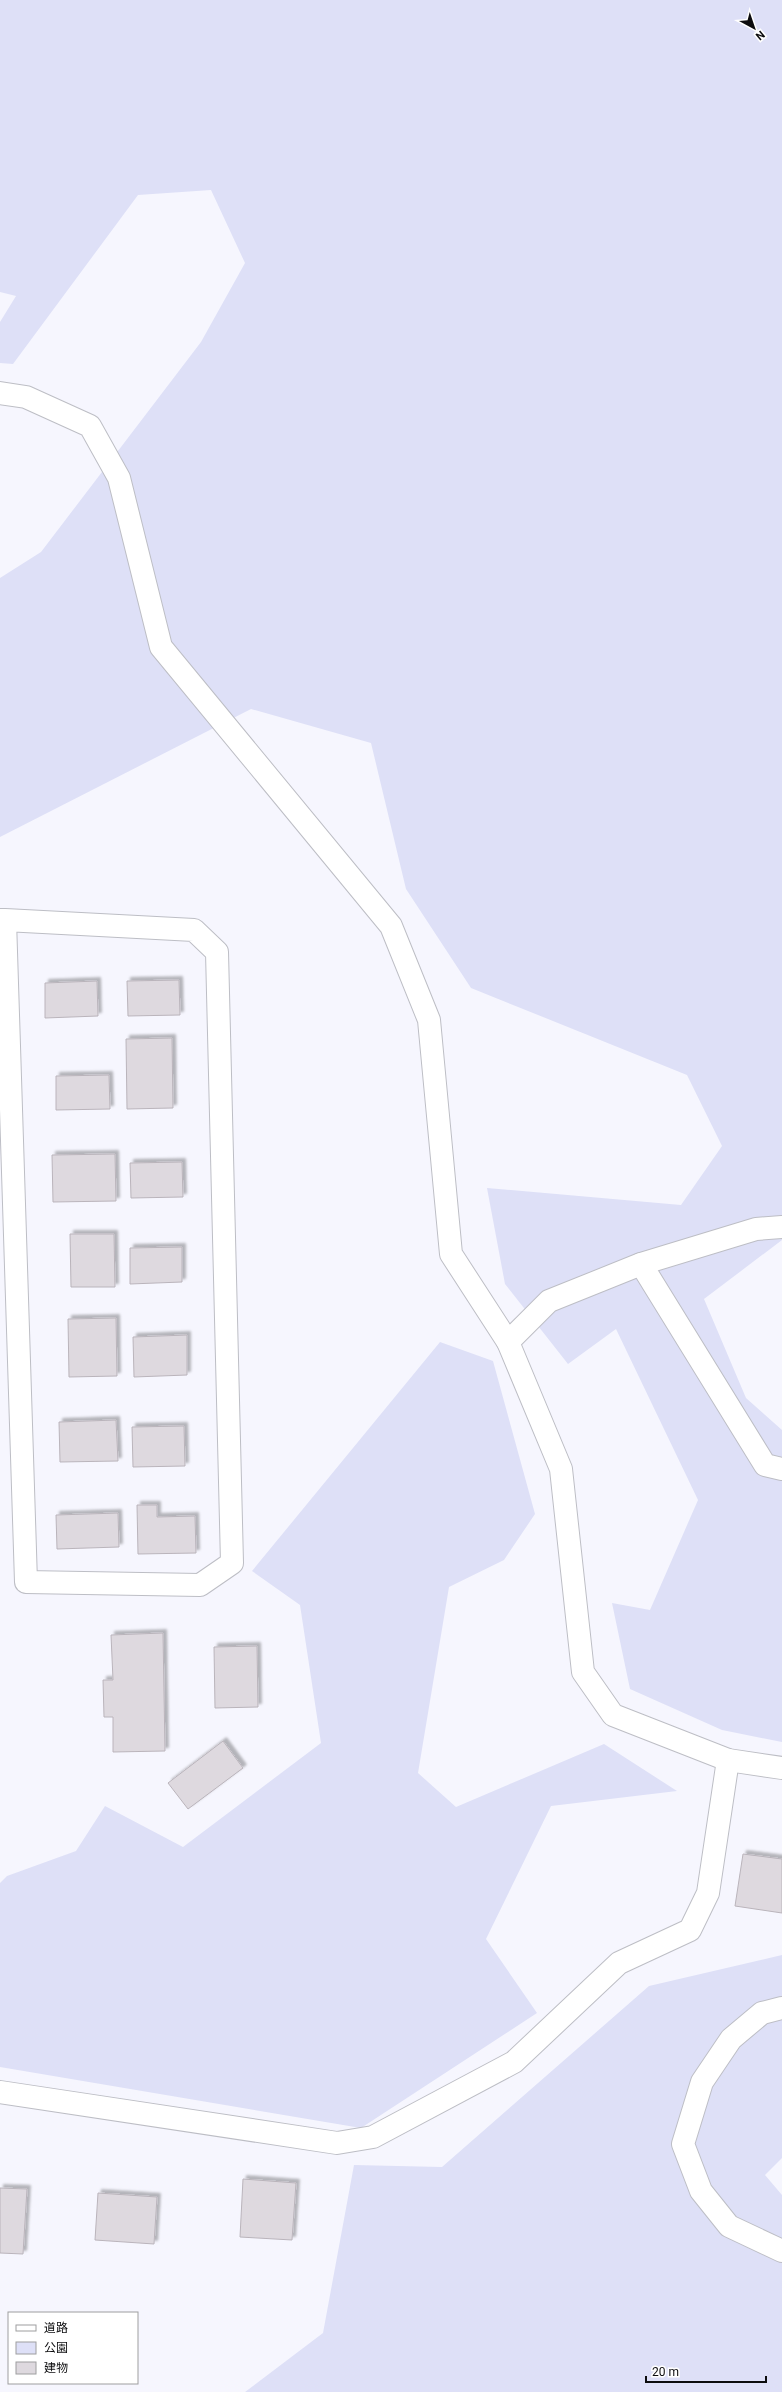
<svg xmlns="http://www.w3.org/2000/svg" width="782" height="2392" viewBox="0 0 782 2392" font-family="Roboto,'Noto Sans JP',sans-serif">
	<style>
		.green { fill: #dee0f7 }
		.building { fill: #ded9df; stroke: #bab4bb; filter: url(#shadow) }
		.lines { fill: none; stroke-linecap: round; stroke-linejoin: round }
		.minor-casing { stroke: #bdbec5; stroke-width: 24 }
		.minor { stroke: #fff; stroke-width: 22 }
	</style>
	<defs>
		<filter id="shadow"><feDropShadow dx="3.5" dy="-3.5" stdDeviation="1" flood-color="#0004"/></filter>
	</defs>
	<rect width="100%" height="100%" fill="#f6f6fe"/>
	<g class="green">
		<polygon points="0,0 782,0 782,1240 704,1299 746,1398 782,1430 782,1742 722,1730 630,1689 612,1603 650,1610 698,1500 616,1329 568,1364 505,1284 487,1188 681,1205 722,1146 687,1075 471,988 406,889 371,743 251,709 0,837 0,578 41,552 201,342 245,263 211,190 138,195 13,364 0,363 0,322 16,296 0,292"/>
		<polygon points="440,1342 493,1361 535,1514 504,1560 449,1587 418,1773 456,1807 604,1744 677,1791 551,1806 486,1939 537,2013 361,2128 0,2067 0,1883 7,1876 76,1851 105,1806 183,1847 321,1743 300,1605 252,1571"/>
		<polygon points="782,1955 782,2158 765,2175 782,2195 782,2392 245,2392 323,2333 354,2165 442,2167 649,1986"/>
	</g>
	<g class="building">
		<polygon points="179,980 180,1015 128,1016 127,981"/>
		<polygon points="97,981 98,1016 45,1018 45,983"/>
		<polygon points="172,1038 173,1108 127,1109 126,1039"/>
		<polygon points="109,1075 110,1109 56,1110 56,1076"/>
		<polygon points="115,1154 116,1201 53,1202 52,1155"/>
		<polygon points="182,1162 183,1197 131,1198 130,1163"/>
		<polygon points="70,1234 114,1234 115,1287 71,1287"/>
		<polygon points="182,1247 182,1282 130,1284 130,1248"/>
		<polygon points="116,1318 117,1376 69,1377 68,1319"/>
		<polygon points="187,1335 187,1375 134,1377 133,1337"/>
		<polygon points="116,1420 118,1461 60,1462 59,1422"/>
		<polygon points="184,1426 185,1466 133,1467 132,1427"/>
		<polygon points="137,1505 157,1505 157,1517 195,1516 196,1553 138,1554"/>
		<polygon points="118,1513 119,1547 57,1549 56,1515"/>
		<polygon points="163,1633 165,1751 113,1752 113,1717 104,1717 103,1680 113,1680 111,1635"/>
		<polygon points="257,1646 258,1707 215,1708 214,1647"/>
		<polygon points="223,1741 243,1768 188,1809 168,1783"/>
		<polygon points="743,1854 782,1859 782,1913 735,1906"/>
		<polygon points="243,2179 296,2183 292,2240 240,2237"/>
		<polygon points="0,2188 27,2189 23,2254 0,2253"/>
		<polygon points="98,2193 157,2197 154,2244 95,2240"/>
	</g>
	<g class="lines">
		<g class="minor-casing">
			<g id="minor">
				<polyline points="0,393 26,397 90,426 119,478 161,647 391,926 429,1020 451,1254 508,1342 561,1469 583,1672 613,1715 728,1760 782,1768"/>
				<polyline points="0,920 5,920 194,930 217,952 232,1563 200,1585 26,1582 5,920"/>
				<polyline points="641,1264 765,1465 782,1469"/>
				<polyline points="508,1342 549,1301 641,1264 756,1229 782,1227"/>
				<polyline points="782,2008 762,2013 731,2039 702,2082 683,2144 701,2191 729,2226 782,2251"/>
				<polyline points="0,2092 337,2143 373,2137 514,2062 619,1963 690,1930 708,1893 728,1760"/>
			</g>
		</g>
		<use href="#minor" class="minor"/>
	</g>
	<rect x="8" y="2312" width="130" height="72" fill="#ffffff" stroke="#9e9e9f"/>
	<rect x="16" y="2325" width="20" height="6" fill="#ffffff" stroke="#9e9e9f"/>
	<text x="44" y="2332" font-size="12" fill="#0c0c0e">道路</text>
	<rect x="16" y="2342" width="20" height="12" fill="#dee0f7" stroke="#9e9e9f"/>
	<text x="44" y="2352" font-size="12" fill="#0c0c0e">公園</text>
	<rect x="16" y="2362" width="20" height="12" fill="#ded9df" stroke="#9e9e9f"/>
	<text x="44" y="2372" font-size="12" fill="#0c0c0e">建物</text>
	<g transform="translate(754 28) rotate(140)" stroke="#ffffff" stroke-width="3" paint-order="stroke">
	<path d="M0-3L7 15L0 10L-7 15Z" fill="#0c0c0e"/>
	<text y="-6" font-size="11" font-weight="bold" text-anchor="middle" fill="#0c0c0e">N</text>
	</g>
	<path d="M646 2376v6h120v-6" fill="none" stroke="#0c0c0e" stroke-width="2"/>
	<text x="652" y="2376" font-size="12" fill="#0c0c0e" stroke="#ffffff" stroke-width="3" paint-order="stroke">20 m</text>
</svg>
